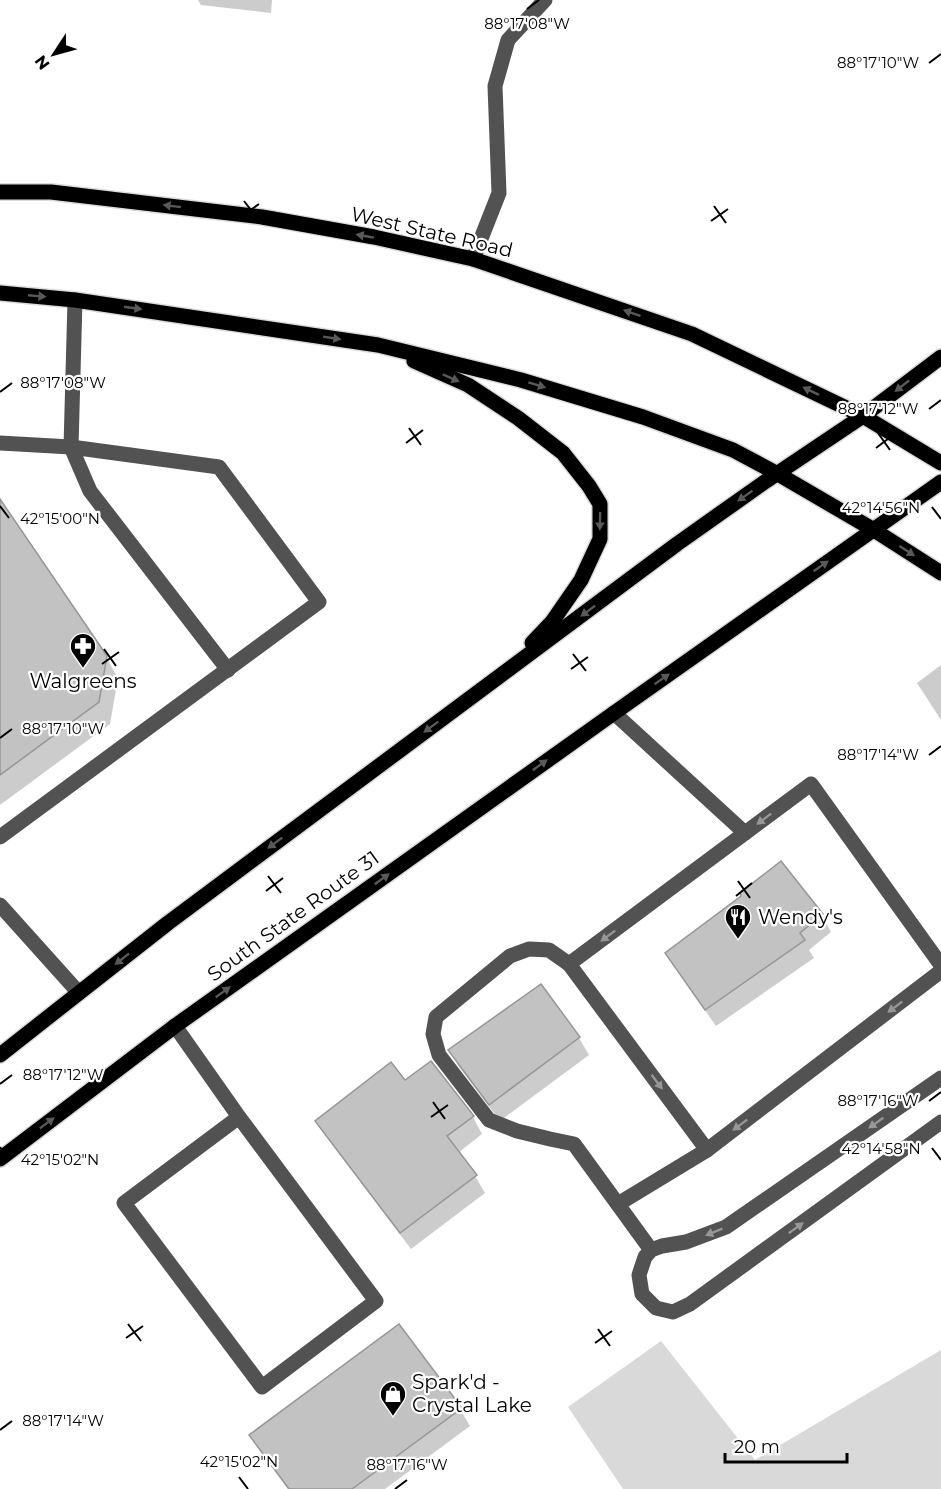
<svg xmlns="http://www.w3.org/2000/svg" width="941" height="1489" viewBox="0 0 941 1489" font-family="Montserrat,sans-serif">
	<style>
		.green { fill: #d9d9d9 }
		.shadow { fill: #0003 }
		.building { fill: #c2c2c2; stroke: #969696; stroke-width: 1.5 }
		.lines { fill: none; stroke-linecap: round; stroke-linejoin: round }
		.major-casing { stroke: #dbdbdb; stroke-width: 18 }
		.minor { stroke: #525252; stroke-width: 15 }
		.major { stroke: #000; stroke-width: 15 }
		.oneway { fill: #595959 }
		.oneway2 { fill: #979797 }
		.ticks { fill: none; stroke: #000; stroke-width: 2 }
		.labels { text-anchor: middle; stroke-width: 4.5; stroke-linejoin: round; paint-order: stroke }
		.street-label { font-size: 20px; fill: #000; stroke: #fff }
		.poi-label { font-size: 20px; fill: #000; stroke: #fff; text-anchor: start }
		.ticks-label { font-size: 15px; text-anchor: middle; fill: #000; stroke: #fff; stroke-width: 4.5; stroke-linejoin: round; paint-order: stroke }
	</style>
	<rect width="100%" height="100%" fill="#fff"/>
	<polygon class="green" points="661,1341 755,1460 941,1350 941,1489 623,1489 568,1407"/>
	<g class="shadow">
		<polygon points="198,0 272,0 271,13 201,5"/>
		<polygon points="0,502 106,657 118,678 110,724 0,805"/>
		<polygon points="941,665 941,720 917,683"/>
		<polygon points="742,896 822,915 831,932 809,950 814,958 716,1026 677,970"/>
		<polygon points="579,1038 589,1055 500,1121 459,1067 450,1050"/>
		<polygon points="431,1063 473,1117 482,1134 458,1153 475,1176 485,1193 411,1249 327,1138 317,1121 404,1082"/>
		<polygon points="460,1409 470,1426 385,1489 288,1489 261,1452 251,1436"/>
	</g>
	<g class="building">
		<polygon points="0,499 107,656 99,702 0,775"/>
		<polygon points="781,861 823,914 800,933 805,940 705,1010 665,953 741,896 740,893"/>
		<polygon points="541,984 580,1037 489,1105 448,1050"/>
		<polygon points="431,1061 474,1116 447,1136 477,1175 400,1233 315,1121 391,1062 405,1080"/>
		<polygon points="399,1324 462,1408 352,1489 289,1489 249,1435"/>
	</g>
	<g class="lines">
		<g class="major-casing">
			<g id="major">
				<polyline points="0,192 51,192 262,217 374,237 473,259 692,334 863,416 941,463"/>
				<polyline points="0,293 75,300 378,345 521,380 643,417 733,450 778,474 874,530 941,573"/>
				<polyline points="414,361 468,385 518,418 563,453 589,486 600,504 600,539 581,580 552,622 532,643"/>
				<polyline points="0,1055 168,923 677,544 766,481 863,416 941,357"/>
				<polyline points="0,1159 175,1026 614,713 941,482"/>
			</g>
		</g>
		<g class="minor">
			<polyline points="473,259 499,193 495,86 508,40 545,0"/>
			<polyline points="75,300 71,447 90,491 228,670"/>
			<polyline points="0,443 71,447 219,467 319,602 0,837"/>
			<polyline points="614,713 745,833"/>
			<polyline points="0,905 79,993"/>
			<polyline points="569,964 549,950 529,949 510,956 436,1017 433,1034 439,1055 489,1120 517,1131 550,1139 574,1144 651,1250"/>
			<polyline points="175,1026 239,1117 376,1301 262,1387 124,1203 239,1117"/>
			<polyline points="941,1078 726,1227 686,1242 662,1246 651,1250 645,1257 639,1275 642,1294 656,1308 673,1312 690,1304 941,1122"/>
			<polyline points="707,1150 569,964 811,784 941,965"/>
			<polyline points="618,1204 707,1150 941,971"/>
		</g>
		<use href="#major" class="major"/>
	</g>
	<defs><path id="oneway-solid" d="M-6-.8H1V-3.2L6.5 0L1 3.2V.8H-6Z" transform="scale(1.5)"/></defs>
	<g class="oneway">
		<use href="#oneway-solid" transform="translate(172 206) rotate(-173)"/>
		<use href="#oneway-solid" transform="translate(365 236) rotate(-170)"/>
		<use href="#oneway-solid" transform="translate(37 296) rotate(5)"/>
		<use href="#oneway-solid" transform="translate(133 308) rotate(8)"/>
		<use href="#oneway-solid" transform="translate(632 313) rotate(-161)"/>
		<use href="#oneway-solid" transform="translate(332 338) rotate(9)"/>
		<use href="#oneway-solid" transform="translate(451 378) rotate(24)"/>
		<use href="#oneway-solid" transform="translate(537 385) rotate(17)"/>
		<use href="#oneway-solid" transform="translate(902 386) rotate(142)"/>
		<use href="#oneway-solid" transform="translate(811 391) rotate(-154)"/>
		<use href="#oneway-solid" transform="translate(745 496) rotate(145)"/>
		<use href="#oneway-solid" transform="translate(600 521) rotate(91)"/>
		<use href="#oneway-solid" transform="translate(907 551) rotate(33)"/>
		<use href="#oneway-solid" transform="translate(821 566) rotate(-35)"/>
		<use href="#oneway-solid" transform="translate(588 611) rotate(143)"/>
		<use href="#oneway-solid" transform="translate(662 679) rotate(-35)"/>
		<use href="#oneway-solid" transform="translate(431 727) rotate(143)"/>
		<use href="#oneway-solid" transform="translate(540 765) rotate(-36)"/>
		<use href="#oneway-solid" transform="translate(275 843) rotate(143)"/>
		<use href="#oneway-solid" transform="translate(382 879) rotate(-36)"/>
		<use href="#oneway-solid" transform="translate(122 959) rotate(142)"/>
		<use href="#oneway-solid" transform="translate(223 992) rotate(-36)"/>
		<use href="#oneway-solid" transform="translate(47 1123) rotate(-37)"/>
	</g>
	<g class="oneway2">
		<use href="#oneway-solid" transform="translate(764 819) rotate(143)"/>
		<use href="#oneway-solid" transform="translate(608 936) rotate(143)"/>
		<use href="#oneway-solid" transform="translate(895 1007) rotate(143)"/>
		<use href="#oneway-solid" transform="translate(657 1082) rotate(53)"/>
		<use href="#oneway-solid" transform="translate(876 1123) rotate(145)"/>
		<use href="#oneway-solid" transform="translate(740 1125) rotate(143)"/>
		<use href="#oneway-solid" transform="translate(796 1228) rotate(-36)"/>
		<use href="#oneway-solid" transform="translate(714 1232) rotate(158)"/>
	</g>
	<path class="ticks" d="M527,9l12,-9M929,63l12,-9M244,201l13,17M714,206l12,17M242,216l17,-12M711,221l17,-12M0,392l12,-9M929,409l12,-9M409,428l12,17M878,433l12,17M406,443l17,-13M876,448l17,-13M0,506l9,12M932,507l9,12M104,649l12,17M573,654l13,17M102,664l17,-12M571,669l17,-12M0,738l12,-9M929,755l12,-9M268,876l13,17M738,881l12,17M266,891l17,-13M736,896l16,-13M0,1084l12,-9M929,1101l12,-9M433,1102l12,17M431,1117l17,-12M0,1147l9,13M932,1148l9,12M128,1324l13,17M598,1329l12,17M126,1338l17,-12M595,1343l17,-12M0,1430l12,-9M239,1477l9,12M395,1489l12,-9"/>
	<defs>
		<g id="pharmacy-pin" transform="scale(1.35)"><path d="M0 17L-7.5 6A9.5 9.5 0 1 1 7.5 6Z" fill="#000" stroke="#fff"/><path d="M-2-6h4v4h4v4h-4v4h-4v-4h-4v-4h4Z" fill="#fff"/></g>
		<g id="restaurant-pin" transform="scale(1.35)"><path d="M0 17L-7.5 6A9.5 9.5 0 1 1 7.5 6Z" fill="#000" stroke="#fff"/><path d="M-5-6h1v4h1v-4h1v4h1v-4h1v5L-1.5 .5V6h-2V.5L-5-1ZM5-6V6H3V1.5H1.5Q1.5-4 5-6Z" fill="#fff"/></g>
		<g id="shop-pin" transform="scale(1.35)"><path d="M0 17L-7.5 6A9.5 9.5 0 1 1 7.5 6Z" fill="#000" stroke="#fff"/><path d="M-5-2.5h2.3a2.7 3.5 0 0 1 5.4 0H5L5.5 6h-11ZM-1.5-2.5h3a1.5 2.3 0 0 0-3 0Z" fill="#fff"/></g>
	</defs>
	<g fill-rule="evenodd">
		<use href="#pharmacy-pin" x="83" y="646"/>
		<use href="#restaurant-pin" x="738" y="917"/>
		<use href="#shop-pin" x="393" y="1394"/>
	</g>
	<g class="labels">
		<g class="street-label">
			<text transform="translate(432 232) rotate(13)" y="7">West State Road</text>
			<text transform="translate(293 916) rotate(-36)" y="7">South State Route 31</text>
		</g>
		<g class="poi-label">
			<text x="83" y="688" text-anchor="middle">Walgreens</text>
			<text x="758" y="924">Wendy's</text>
			<text x="412" y="1389">Spark'd -<tspan x="412" dy="23">Crystal Lake</tspan></text>
		</g>
	</g>
	<g class="ticks-label">
		<text x="527" y="29">88°17'08"W</text>
		<text x="878" y="68">88°17'10"W</text>
		<text x="63" y="388">88°17'08"W</text>
		<text x="878" y="414">88°17'12"W</text>
		<text x="881" y="513">42°14'56"N</text>
		<text x="60" y="524">42°15'00"N</text>
		<text x="63" y="734">88°17'10"W</text>
		<text x="878" y="760">88°17'14"W</text>
		<text x="63" y="1080">88°17'12"W</text>
		<text x="878" y="1106">88°17'16"W</text>
		<text x="881" y="1154">42°14'58"N</text>
		<text x="60" y="1165">42°15'02"N</text>
		<text x="63" y="1426">88°17'14"W</text>
		<text x="239" y="1467">42°15'02"N</text>
		<text x="407" y="1470">88°17'16"W</text>
	</g>
	<g transform="translate(54 54) rotate(234)" stroke="#ffffff" stroke-width="4.5" paint-order="stroke">
	<path d="M0-4.5L10 22L0 15L-10 22Z" fill="#000000"/>
	<text y="-9" font-size="16" font-weight="bold" text-anchor="middle" fill="#000000">N</text>
	</g>
	<path d="M725 1453v9h122v-9" fill="none" stroke="#000000" stroke-width="3"/>
	<text x="734" y="1453" font-size="18" fill="#000000" stroke="#ffffff" stroke-width="4.5" paint-order="stroke">20 m</text>
</svg>
